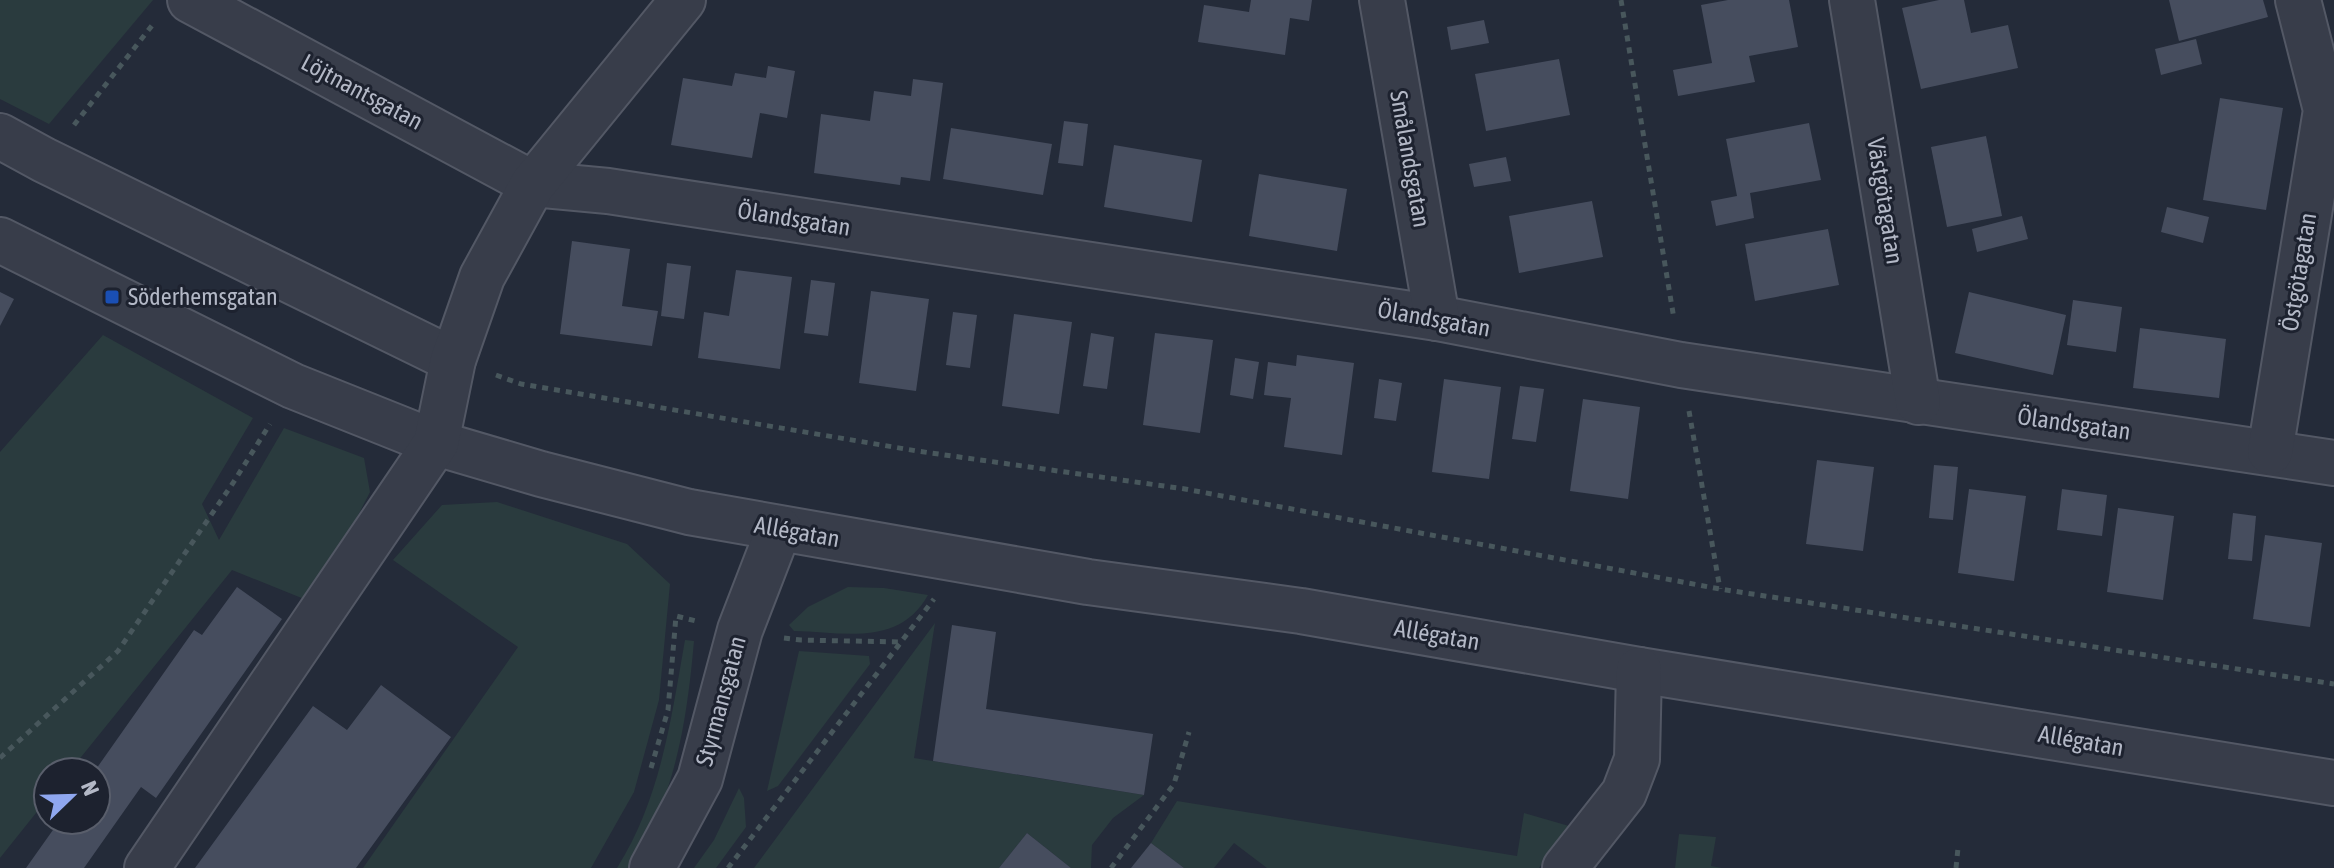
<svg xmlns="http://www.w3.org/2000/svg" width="2334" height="868" viewBox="0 0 2334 868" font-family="'Asap Condensed',sans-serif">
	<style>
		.green { fill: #2a3b3e }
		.building { fill: #464d5e }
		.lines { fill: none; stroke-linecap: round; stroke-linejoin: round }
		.minor-casing { stroke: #535865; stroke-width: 48 }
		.path { stroke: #48575c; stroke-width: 5; stroke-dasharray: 6 6; stroke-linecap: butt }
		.minor { stroke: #383d4a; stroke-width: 44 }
		.transit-dot { fill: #1a4fb4; stroke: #1d222f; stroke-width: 3 }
		.labels { text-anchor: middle; stroke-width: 6; stroke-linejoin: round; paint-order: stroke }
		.street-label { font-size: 24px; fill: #b3b8c6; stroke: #1d222f }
		.poi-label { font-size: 24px; fill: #b3b8c6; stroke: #1d222f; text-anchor: start }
	</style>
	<rect width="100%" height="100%" fill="#242b39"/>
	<g class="green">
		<polygon points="0,0 153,0 49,124 0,99"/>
		<polygon points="103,335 253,418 202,504 219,540 284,428 364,458 370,492 350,531 304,599 232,570 69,772 48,772 48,798 0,858 0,452"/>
		<polygon points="497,502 627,544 670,584 659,700 634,792 591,868 363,868 518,647 393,560 442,505"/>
		<path d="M848,587l36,1 44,7c-29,52 -84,37 -134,36l-5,-6 19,-18z"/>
		<polygon points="935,623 914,758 1144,795 1113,818 1092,845 1091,868 1071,868 1027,833 999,868 754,868"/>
		<path d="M685,640l9,1c-7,80 -19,158 -64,227h-13c44,-70 54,-149 68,-228z"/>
		<polygon points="799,651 869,656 870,664 778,786 767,791"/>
		<polygon points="739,788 744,798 746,827 716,868 694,868 714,840"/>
		<polygon points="1177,801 1517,856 1524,813 1569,826 1539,868 1267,868 1234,843 1214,868 1184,868 1151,843"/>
		<polygon points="1679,834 1716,837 1711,866 1722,868 1675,868"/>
	</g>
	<g class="building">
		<polygon points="1251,0 1312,0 1309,21 1290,18 1285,55 1198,42 1204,5 1249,12"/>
		<polygon points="1728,0 1789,0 1798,47 1749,56 1755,82 1678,96 1673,70 1712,63 1701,5"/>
		<polygon points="1939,0 1964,0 1971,33 2008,25 2018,68 1921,89 1902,8"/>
		<polygon points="2169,0 2263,0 2268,17 2179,41"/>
		<polygon points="1484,20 1489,43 1451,50 1447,27"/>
		<polygon points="2196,39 2202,64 2161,75 2155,49"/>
		<polygon points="1559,59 1570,115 1486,131 1475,74"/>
		<polygon points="768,66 795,71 787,118 760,113 752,158 671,145 683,78 732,86 735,73 766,78"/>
		<polygon points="913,79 943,83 930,181 901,177 900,185 814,173 821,114 870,121 874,91 911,96"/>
		<polygon points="2220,98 2283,108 2266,210 2203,200"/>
		<polygon points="1064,121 1088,124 1083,166 1058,163"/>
		<polygon points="1809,123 1821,180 1750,193 1754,218 1716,226 1711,201 1737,196 1726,139"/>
		<polygon points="951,128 1052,144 1043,195 943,179"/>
		<polygon points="1986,136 2002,216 1947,227 1931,147"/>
		<polygon points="1114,145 1202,160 1192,222 1104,207"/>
		<polygon points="1506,157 1511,181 1474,187 1469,164"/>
		<polygon points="1259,174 1347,189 1337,251 1249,236"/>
		<polygon points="1592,201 1603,257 1519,273 1509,216"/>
		<polygon points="2167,207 2209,217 2203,243 2161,232"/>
		<polygon points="2022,216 2028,239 1977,252 1972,229"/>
		<polygon points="1828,229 1839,285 1755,301 1745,244"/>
		<polygon points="572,241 630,249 622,306 658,311 652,346 560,334"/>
		<polygon points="667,263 691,266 684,319 661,316"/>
		<polygon points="736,270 792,277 780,369 698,358 704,312 729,316"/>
		<polygon points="811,280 835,283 828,336 804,333"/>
		<polygon points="871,291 929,299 916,391 859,383"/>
		<polygon points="0,292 14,299 0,326"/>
		<polygon points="1969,292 2066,315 2053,375 1955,353"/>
		<polygon points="2073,300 2122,307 2116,352 2067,345"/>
		<polygon points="953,312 977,315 970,368 946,365"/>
		<polygon points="1014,314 1072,322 1059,414 1002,406"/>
		<polygon points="2140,328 2226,339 2219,398 2133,388"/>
		<polygon points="1091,333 1114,337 1107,389 1083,386"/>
		<polygon points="1155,333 1213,340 1200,433 1143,425"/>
		<polygon points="1297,355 1354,363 1342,455 1284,447 1291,398 1264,395 1268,362 1296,366"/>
		<polygon points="1235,358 1259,362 1253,399 1230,395"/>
		<polygon points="1379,379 1402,383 1396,421 1374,418"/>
		<polygon points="1444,379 1501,387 1489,479 1432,472"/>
		<polygon points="1520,386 1544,389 1536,442 1512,439"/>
		<polygon points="1583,399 1640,407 1628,499 1570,491"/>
		<polygon points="1817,460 1874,467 1863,551 1806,544"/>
		<polygon points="1934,465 1958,467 1953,520 1929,518"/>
		<polygon points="1969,489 2026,496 2014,581 1958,573"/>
		<polygon points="2062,489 2107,495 2102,536 2057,530"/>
		<polygon points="2118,508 2174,516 2163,600 2107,592"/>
		<polygon points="2233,513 2256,516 2252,561 2228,559"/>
		<polygon points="2265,535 2322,543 2310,627 2253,619"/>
		<polygon points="237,587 282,619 156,798 141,787 84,868 26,868 60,820 96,820 96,772 94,772 194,630 202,635"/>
		<polygon points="952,625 996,632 986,709 1153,734 1144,795 933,761"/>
		<polygon points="381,685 451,737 356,868 195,868 313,706 347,730"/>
		<polygon points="1027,833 1071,868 999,868"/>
		<polygon points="1151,843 1184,868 1131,868"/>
	</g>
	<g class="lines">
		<g class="minor-casing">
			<g id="minor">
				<polyline points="190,0 533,184 608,191 1437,318 1681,365 2334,463"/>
				<polyline points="1382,0 1437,318"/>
				<polyline points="1852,0 1918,402"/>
				<polyline points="0,136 44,160 453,360"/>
				<polyline points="0,240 293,386 436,443 541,474 689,512 1088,582 1301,611 1639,670 2334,783"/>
				<polyline points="2270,452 2326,110 2298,0"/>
				<polyline points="147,868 436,443 453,360 482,277 533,184 683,0"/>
				<polyline points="652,868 700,779 740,630 779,529"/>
				<polyline points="1565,868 1624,793 1637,759 1639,670"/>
			</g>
		</g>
		<g class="path">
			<polyline points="1621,0 1674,319"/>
			<polyline points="74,125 154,23"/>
			<polyline points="496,375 521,384 917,451 1185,489 1720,589 2334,684"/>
			<polyline points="1689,411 1720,589"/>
			<polyline points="784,638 801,640 899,642"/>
			<polyline points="0,758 118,651 233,483 270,424"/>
			<polyline points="651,768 668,710 676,616 696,621"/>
			<polyline points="728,868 934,599"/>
			<polyline points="1111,868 1174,784 1189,732"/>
			<polyline points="1956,868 1958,848"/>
		</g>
		<use href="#minor" class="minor"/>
	</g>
	<rect class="transit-dot" x="104" y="289" width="16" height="16" rx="4"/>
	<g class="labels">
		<g class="street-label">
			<text transform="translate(362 92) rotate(28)" y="8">Löjtnantsgatan</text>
			<text transform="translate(1410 159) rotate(80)" y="8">Smålandsgatan</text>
			<text transform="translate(1885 201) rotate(81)" y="8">Västgötagatan</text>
			<text transform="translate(794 219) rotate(9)" y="8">Ölandsgatan</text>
			<text transform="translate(2299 272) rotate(-81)" y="8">Östgötagatan</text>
			<text transform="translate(1434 319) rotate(10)" y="8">Ölandsgatan</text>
			<text transform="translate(2074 424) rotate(8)" y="8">Ölandsgatan</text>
			<text transform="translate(797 532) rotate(10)" y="8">Allégatan</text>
			<text transform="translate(1437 635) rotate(10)" y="8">Allégatan</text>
			<text transform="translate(721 701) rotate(-75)" y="8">Styrmansgatan</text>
			<text transform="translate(2081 741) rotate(10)" y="8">Allégatan</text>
		</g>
		<g class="poi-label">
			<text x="128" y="305">Söderhemsgatan</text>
		</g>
	</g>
	<g transform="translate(72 796) rotate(67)"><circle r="38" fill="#1d222f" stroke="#595e6b" stroke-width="2"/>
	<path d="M0-6L14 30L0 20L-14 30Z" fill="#8fa7ef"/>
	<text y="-12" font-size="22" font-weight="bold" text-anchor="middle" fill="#b3b8c6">N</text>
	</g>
</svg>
